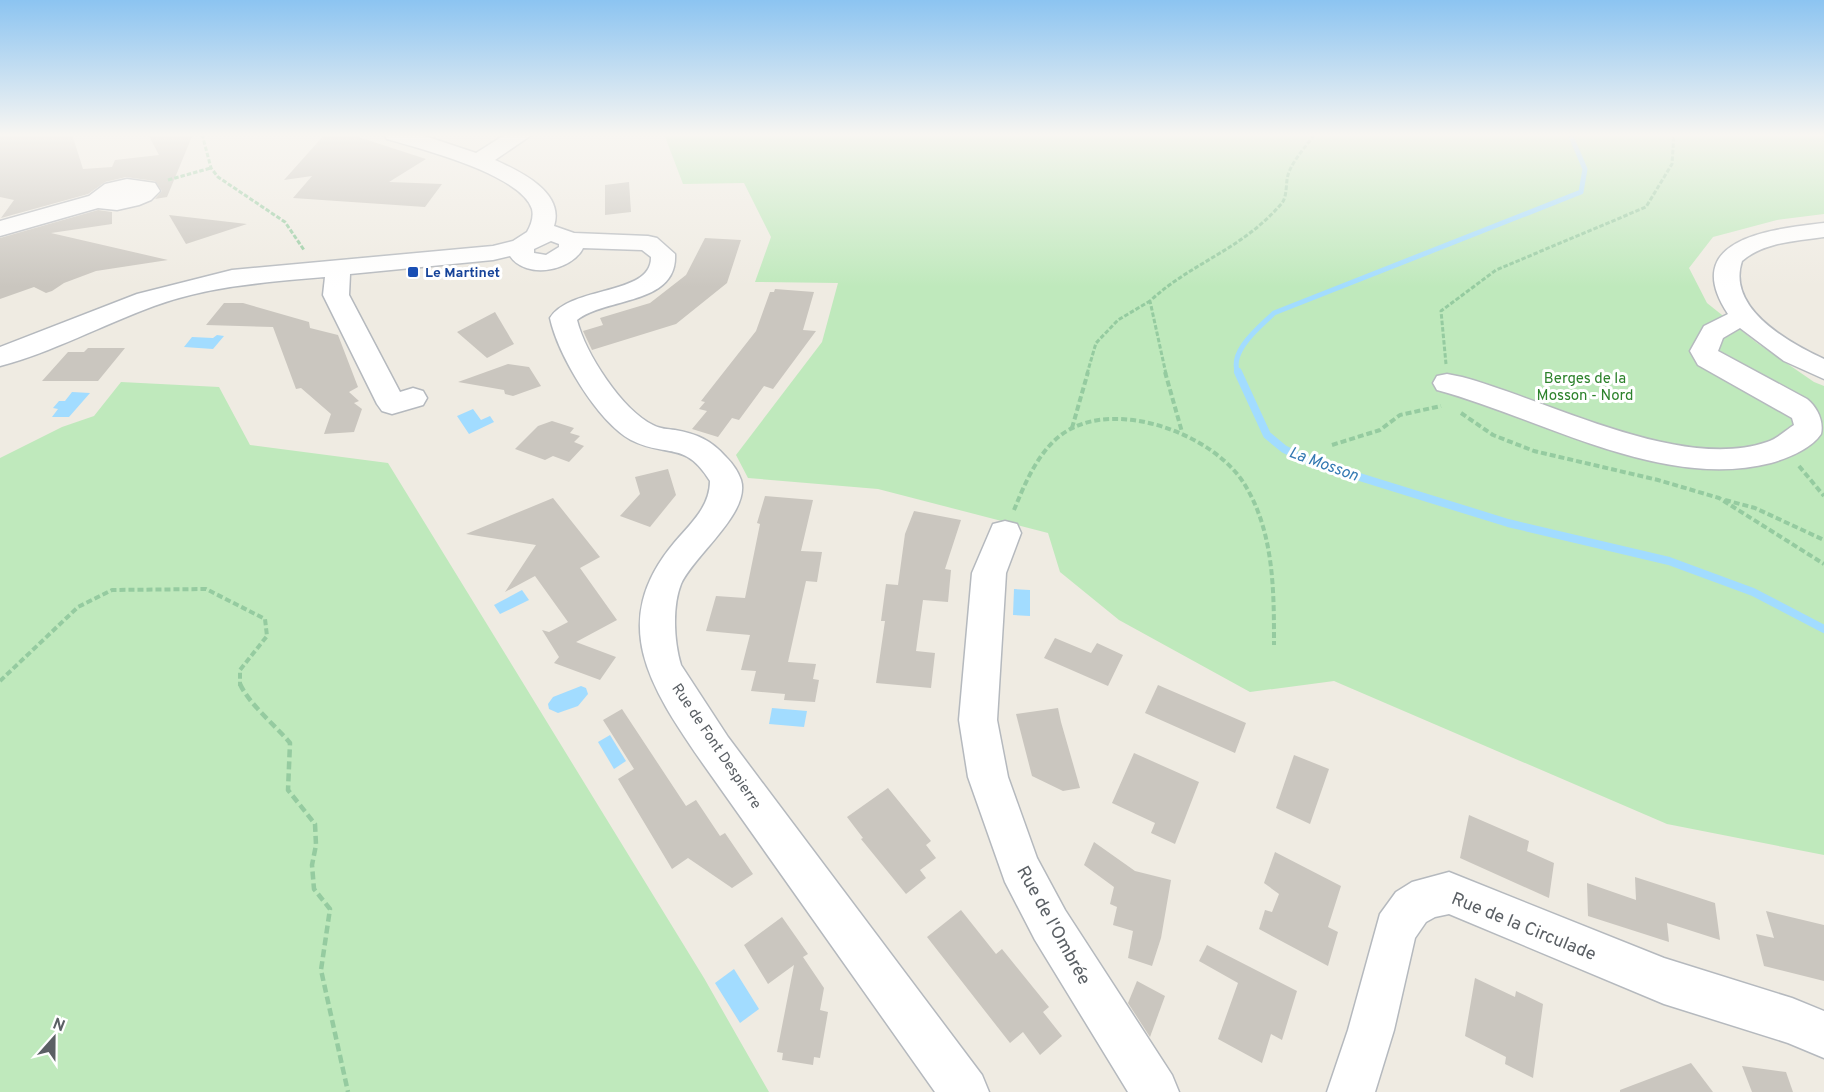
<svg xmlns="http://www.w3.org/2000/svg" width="1824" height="1092" viewBox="0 0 1824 1092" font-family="Overpass,sans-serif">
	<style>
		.green { fill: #bfe9bc }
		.water { fill: #a2dcff }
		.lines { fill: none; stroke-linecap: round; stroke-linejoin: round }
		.stream-far1 { stroke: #a2dcff; stroke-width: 5 }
		.stream { stroke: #a2dcff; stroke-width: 8 }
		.building { fill: #cac6bf }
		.minor-casing { stroke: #b5b9be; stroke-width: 3 }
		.path-far2 { stroke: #95cba0; stroke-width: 3; stroke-dasharray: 4.5 2; stroke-linecap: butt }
		.path-far1 { stroke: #95cba0; stroke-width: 4; stroke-dasharray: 6 3; stroke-linecap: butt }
		.path { stroke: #95cba0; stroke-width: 4.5; stroke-dasharray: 8 4; stroke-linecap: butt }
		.minor { fill: #fff; fill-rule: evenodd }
		.transit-dot { fill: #1a4fb4; stroke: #fff; stroke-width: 2 }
		.labels { text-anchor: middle; stroke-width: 6; stroke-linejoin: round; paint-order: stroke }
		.far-transit-label { font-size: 14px; font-weight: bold; fill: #164399; stroke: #fff; text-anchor: start }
		.park-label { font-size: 15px; fill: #2d822c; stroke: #fff }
		.street-label { font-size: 15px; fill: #5b6065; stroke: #fff }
		.water-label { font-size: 16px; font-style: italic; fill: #3379b2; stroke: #fff }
		.near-street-label { font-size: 18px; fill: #5b6065; stroke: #fff }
	</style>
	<rect width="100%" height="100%" fill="#efebe2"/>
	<g class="green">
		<polygon points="664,134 1824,134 1824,214 1777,220 1713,237 1689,268 1707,303 1757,343 1814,382 1824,386 1824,855 1667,824 1334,681 1250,692 1119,620 1060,572 1048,533 878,489 748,478 736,455 822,342 838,283 755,282 771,237 744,183 683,184"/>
		<polygon points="121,382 219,387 250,445 388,463 704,978 769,1092 0,1092 0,458 62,427 94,416"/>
	</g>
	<g class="water">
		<polygon points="217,335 224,336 213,349 184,347 192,337 213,338"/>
		<polygon points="72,392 90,393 69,417 52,417 58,409 53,408 59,401 65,401"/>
		<polygon points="473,409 481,420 490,416 494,422 469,434 457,416"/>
		<polygon points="1014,589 1030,590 1030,616 1013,615"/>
		<polygon points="522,590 529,600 500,614 494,605"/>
		<polygon points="581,686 586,688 588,694 578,706 558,713 549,709 548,704 553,697"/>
		<polygon points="772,708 807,711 804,727 769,724"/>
		<polygon points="610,735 626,761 614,769 598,742"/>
		<polygon points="734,969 759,1009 740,1023 715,983"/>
	</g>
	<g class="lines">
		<path class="stream-far1" d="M1238,374c-10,-23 22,-47 36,-61l307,-121 4,-23 -15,-35"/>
		<polyline class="stream" points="1238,372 1267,435 1284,449 1308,461 1508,523 1669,561 1753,592 1824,629"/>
	</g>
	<g class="building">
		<polygon points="0,134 72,134 83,169 112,167 115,160 159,155 148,134 193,134 167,197 155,199 162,191 155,181 126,177 105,182 88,194 1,218 14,200 0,197"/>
		<polygon points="325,134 349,134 426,159 389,182 442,184 425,207 293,198 312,176 284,180"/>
		<polygon points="629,182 631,212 605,215 605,185"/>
		<polygon points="98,210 112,212 112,224 51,233 168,260 96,271 64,283 52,291 46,293 34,287 0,299 0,238"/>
		<polygon points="169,215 247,224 186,244"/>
		<polygon points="705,238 741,240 727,283 676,324 592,350 583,331 603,325 600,318 650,303 686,275"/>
		<polygon points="775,289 814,292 803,330 816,331 773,389 764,386 739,420 732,418 718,437 692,429 707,411 699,409 705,402 701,401 756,331 770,292 774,292"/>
		<polygon points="224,303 243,303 309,322 310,328 338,335 358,387 349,392 359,401 354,403 362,409 354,432 324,434 331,414 301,388 296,389 273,327 206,325"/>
		<polygon points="495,312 514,344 487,358 457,332"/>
		<polygon points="88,348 125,348 98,381 42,381 68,352 84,352"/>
		<polygon points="508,364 529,367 541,386 513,396 505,394 504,390 458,382"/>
		<polygon points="552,421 574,428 570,433 580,436 574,442 584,446 569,462 553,456 545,460 515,449 538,426"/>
		<polygon points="668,469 676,495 650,527 620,516 640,494 635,477"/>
		<polygon points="765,496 813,500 801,551 822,552 817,582 806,581 788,662 816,664 813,679 819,680 815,702 784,700 785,694 751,691 756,671 741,670 750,635 706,631 716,596 745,598 760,524 757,523"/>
		<polygon points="553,498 600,557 580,568 617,620 576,642 616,657 600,680 554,663 559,657 542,630 549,632 568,622 535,576 505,592 536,545 466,534"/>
		<polygon points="914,511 961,520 945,569 951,570 948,602 923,600 916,651 935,653 931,688 876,683 885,621 881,621 886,584 898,585 905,534"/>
		<polygon points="1055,638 1091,653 1097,643 1123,655 1108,686 1044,658"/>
		<polygon points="1158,685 1246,723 1235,753 1145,713"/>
		<polygon points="1058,708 1061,722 1080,788 1063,791 1032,776 1016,714"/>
		<polygon points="622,709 686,806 696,800 720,836 725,833 753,874 732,888 688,858 672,869 618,779 634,769 603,720"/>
		<polygon points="1134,753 1199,782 1175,844 1151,833 1155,823 1112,803"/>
		<polygon points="1294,755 1329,769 1310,824 1276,808"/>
		<polygon points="888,788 931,841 926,845 936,858 920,870 926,878 906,894 861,839 863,838 847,817"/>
		<polygon points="1469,815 1529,841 1527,851 1554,863 1549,898 1460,858"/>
		<polygon points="1094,842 1135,871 1171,880 1161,938 1152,966 1128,958 1133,931 1113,925 1117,907 1110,904 1114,887 1084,865"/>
		<polygon points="1275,852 1341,886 1328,927 1338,932 1328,966 1259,929 1265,910 1272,912 1279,894 1264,883"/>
		<polygon points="1635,877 1715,903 1720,940 1667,923 1669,942 1588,916 1587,883 1636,900"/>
		<polygon points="961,910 996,954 1002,949 1049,1007 1043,1012 1062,1036 1040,1055 1023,1032 1010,1043 927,937"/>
		<polygon points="1766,911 1824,925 1824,981 1764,966 1756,934 1774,938"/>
		<polygon points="782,917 808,954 803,957 824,988 820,1010 828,1012 820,1058 814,1057 813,1065 782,1060 783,1053 777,1052 794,965 768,984 744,945"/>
		<polygon points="1207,945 1297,991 1282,1040 1271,1034 1262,1063 1218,1039 1238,983 1199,961"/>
		<polygon points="1475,978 1515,997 1516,991 1543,1004 1533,1078 1505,1064 1506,1057 1465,1036"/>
		<polygon points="1137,981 1165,996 1150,1037 1128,1003"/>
		<polygon points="1691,1063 1713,1092 1620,1092 1620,1090"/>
		<polygon points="1742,1066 1786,1072 1793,1092 1752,1092"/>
	</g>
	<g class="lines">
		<g class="minor-casing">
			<g id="minor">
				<path d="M384,134h35l57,19 30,-19h27l-38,26c24,11 70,32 59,66l20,7 74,3 9,2 18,16c3,51 -68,43 -98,66 8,33 45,90 76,105 7,4 15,4 22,5 22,4 36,10 51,27 6,6 12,14 15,23 10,33 -48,76 -60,104 -9,23 -7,58 0,81l47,72 254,338 7,17h-54l-234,-331c-50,-73 -94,-138 -27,-218 16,-19 36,-36 36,-62 -25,-41 -44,-23 -79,-41 -34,-19 -73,-85 -81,-122 21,-33 102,-22 101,-61l-9,-7 -59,-2c-11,23 -57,32 -73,8l-17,4 -143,14 -1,21 51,97 13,-4 10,3 4,7 -4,7 -31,9 -10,-3 -5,-7 -54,-109 2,-18c-58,5 -116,9 -171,29 -52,19 -101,46 -154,60v-19l137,-53 95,-24 261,-24 20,-5 14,-9c4,-7 7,-15 5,-23 -12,-35 -111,-60 -145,-70zM551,241l8,3v3l-13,8 -12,-2v-4z"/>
				<polygon points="127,179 155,183 160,191 151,200 139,205 117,210 98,208 0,236 0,221 89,196 105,184"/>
				<path d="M1824,223v14c-28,4 -60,5 -82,24 -16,48 48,82 82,98v20l-40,-18 -44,-33 -17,10 -5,13 89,48c10,8 17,22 14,35 -10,15 -33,24 -50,29 -109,28 -230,-45 -334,-73l-4,-7 4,-7 10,-2 15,3c86,23 219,95 305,65 10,-3 19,-12 27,-17l-2,-7 -94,-53 -8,-14 14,-25 24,-12c-50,-76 45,-85 96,-91z"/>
				<polygon points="1005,521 1017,524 1021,533 1006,573 997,720 1008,777 1037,858 1065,910 1172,1075 1179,1092 1128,1092 1035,940 1005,882 968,777 959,720 972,573 993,524"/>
				<polygon points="1449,872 1664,958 1792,998 1824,1011 1824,1058 1788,1043 1664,1004 1449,914 1435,917 1426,922 1415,938 1394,1030 1375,1092 1327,1092 1348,1030 1380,914 1396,892 1412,882"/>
			</g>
		</g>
		<g class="path-far2">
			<polyline points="202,134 211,168 218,177 285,222 304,250"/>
			<polyline points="168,180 211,168"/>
			<polyline points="1446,364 1441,311 1496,270 1646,207 1672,164 1674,134"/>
			<polyline points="1087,374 1096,343 1118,320 1150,301"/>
			<path d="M1166,374l-16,-73c42,-39 92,-51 132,-98 6,-8 3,-22 7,-31 5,-13 18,-27 26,-38"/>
		</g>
		<g class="path-far1">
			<polyline points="1165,372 1182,432"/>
			<polyline points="1461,413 1493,435 1534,451 1658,480 1719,498 1824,564"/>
			<polyline points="1072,428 1088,372"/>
			<polyline points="1332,445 1380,430 1400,415 1441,406"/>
			<polyline points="1799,466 1824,496"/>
			<polyline points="1725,500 1755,508 1824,540"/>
			<path d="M1014,510c11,-27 26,-63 53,-79 52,-32 148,4 178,54 29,48 29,105 29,160"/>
			<polyline points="0,681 78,607 112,590 206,589 265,619 267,636 240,670 240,686"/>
		</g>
		<path class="path" d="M240,684c9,20 35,41 50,59l-2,47 27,34 1,21 -4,20 2,24 16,20 -9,61 27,122"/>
		<use href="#minor" class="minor"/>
	</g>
	<linearGradient id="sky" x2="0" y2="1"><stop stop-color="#8cc4f1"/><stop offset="0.47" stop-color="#f8f6f2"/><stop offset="1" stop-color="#f8f6f2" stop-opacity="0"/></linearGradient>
	<rect width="1824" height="287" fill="url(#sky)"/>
	<rect class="transit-dot" x="407" y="266" width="12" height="12" rx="3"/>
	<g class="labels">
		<g class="far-transit-label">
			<text x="425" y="277">Le Martinet</text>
		</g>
		<g class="park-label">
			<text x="1585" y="383">Berges de la<tspan x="1585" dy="17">Mosson - Nord</tspan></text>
		</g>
		<g class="street-label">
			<text transform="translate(717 746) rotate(56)" y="5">Rue de Font Despierre</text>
		</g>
		<g class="water-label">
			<text transform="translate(1324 463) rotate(20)" y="6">La Mosson</text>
		</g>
		<g class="near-street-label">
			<text transform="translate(1054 925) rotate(61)" y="6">Rue de l'Ombrée</text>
			<text transform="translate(1524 926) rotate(22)" y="6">Rue de la Circulade</text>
		</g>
	</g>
	<g transform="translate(54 1038) rotate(21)" stroke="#ffffff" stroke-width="4.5" paint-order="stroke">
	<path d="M0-4.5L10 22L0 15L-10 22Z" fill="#5b6065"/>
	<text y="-9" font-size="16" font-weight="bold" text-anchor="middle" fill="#5b6065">N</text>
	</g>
</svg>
